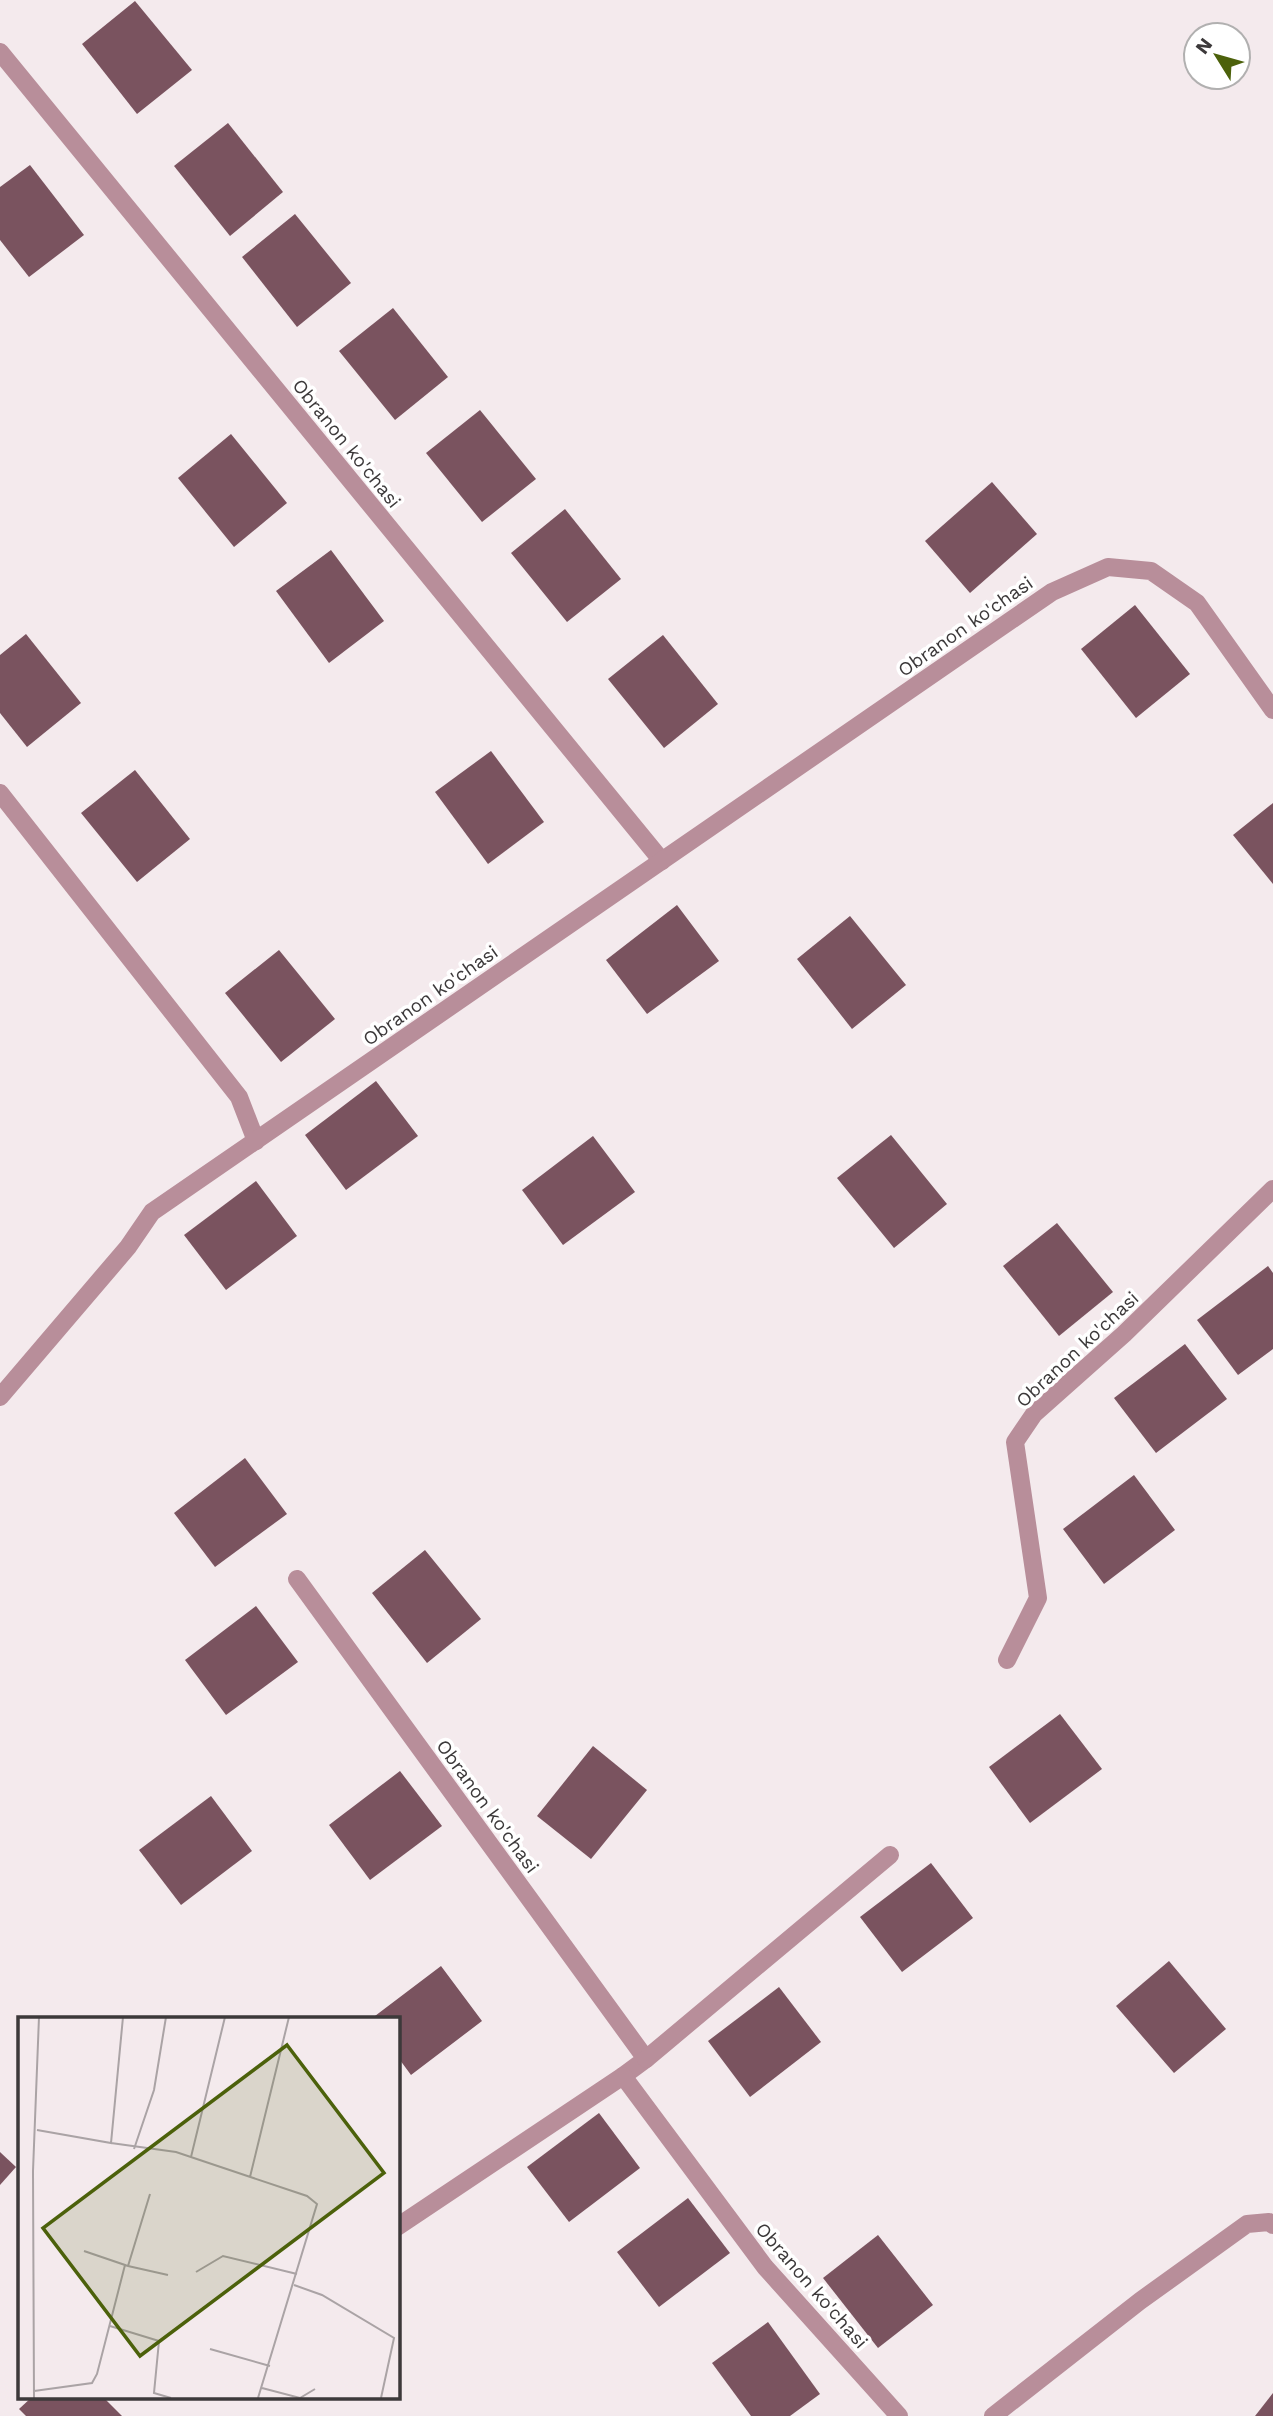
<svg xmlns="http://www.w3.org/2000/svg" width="1273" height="2416" viewBox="0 0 1273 2416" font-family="'Work Sans',sans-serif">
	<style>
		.building { fill: #7a535f }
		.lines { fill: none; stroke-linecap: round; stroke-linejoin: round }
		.minor { stroke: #b88e9a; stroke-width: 18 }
		.labels { text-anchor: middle; stroke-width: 7; stroke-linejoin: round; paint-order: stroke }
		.street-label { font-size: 19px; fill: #3c393a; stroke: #fff }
		.inset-road { fill: none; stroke: #aaa3a5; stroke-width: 2 }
		.view { fill: #4c610b; fill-opacity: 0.15; stroke: #4c610b; stroke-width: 3.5 }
		.inset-edge { fill: none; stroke: #3c393a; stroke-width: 3.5 }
	</style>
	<rect width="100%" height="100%" fill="#f4eaed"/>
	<g class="building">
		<polygon points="135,1 192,70 137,114 82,44"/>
		<polygon points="228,123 283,192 230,236 174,166"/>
		<polygon points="30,165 84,235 29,277 0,240 0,187"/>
		<polygon points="295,214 351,283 297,327 242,257"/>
		<polygon points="393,308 448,377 395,420 339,351"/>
		<polygon points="480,410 536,479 482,522 426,453"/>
		<polygon points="231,434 287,503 234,547 178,478"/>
		<polygon points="992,482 1037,534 970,593 925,541"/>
		<polygon points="565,509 621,579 567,622 511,553"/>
		<polygon points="331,550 384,621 329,663 276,591"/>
		<polygon points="1135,605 1190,674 1136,718 1081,649"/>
		<polygon points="26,634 81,703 27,747 0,713 0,655"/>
		<polygon points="663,635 718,704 664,748 608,679"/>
		<polygon points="491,751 544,822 488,864 435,792"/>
		<polygon points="135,770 190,839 137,882 81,813"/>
		<polygon points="1273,803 1273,884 1233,835"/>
		<polygon points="677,905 719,961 647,1014 606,960"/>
		<polygon points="850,916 906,985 852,1029 797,959"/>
		<polygon points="279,950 335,1019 281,1062 225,993"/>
		<polygon points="376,1081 418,1136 346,1190 305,1135"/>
		<polygon points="891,1135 947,1204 894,1248 837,1178"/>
		<polygon points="593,1136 635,1192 563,1245 522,1190"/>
		<polygon points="256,1181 297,1236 226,1290 184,1235"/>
		<polygon points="1057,1223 1113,1292 1059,1336 1003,1266"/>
		<polygon points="1268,1266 1273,1273 1273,1349 1238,1375 1197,1320"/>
		<polygon points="1185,1344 1227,1399 1156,1453 1114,1398"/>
		<polygon points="245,1458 287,1514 215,1567 174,1513"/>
		<polygon points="1134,1475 1175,1530 1104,1584 1063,1529"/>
		<polygon points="425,1550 481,1619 427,1663 372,1593"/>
		<polygon points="256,1606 298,1662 226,1715 185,1660"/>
		<polygon points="1060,1714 1102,1769 1030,1823 989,1767"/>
		<polygon points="593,1746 647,1790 591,1859 537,1816"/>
		<polygon points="400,1771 442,1826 370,1880 329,1825"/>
		<polygon points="211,1796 252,1851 181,1905 139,1850"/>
		<polygon points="931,1863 973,1918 902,1972 860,1917"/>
		<polygon points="1169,1961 1226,2029 1174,2073 1116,2006"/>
		<polygon points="441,1966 482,2021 411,2075 397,2056 397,2019 371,2019"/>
		<polygon points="779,1987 821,2042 750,2097 708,2041"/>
		<polygon points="599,2113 640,2168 569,2222 527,2167"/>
		<polygon points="0,2152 16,2167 0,2185"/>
		<polygon points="688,2198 730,2253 659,2307 617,2252"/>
		<polygon points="878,2235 933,2305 878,2348 823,2278"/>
		<polygon points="768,2322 820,2394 790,2416 751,2416 712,2363"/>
		<polygon points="1273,2393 1273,2416 1255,2416"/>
		<polygon points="32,2397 103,2397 122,2416 26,2416 19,2409"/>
	</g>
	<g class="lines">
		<g class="minor">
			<polyline points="0,52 662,861"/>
			<polyline points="0,793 239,1097 256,1141"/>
			<polyline points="0,1397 128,1247 152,1212 1052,592 1108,567 1151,571 1197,603 1273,710"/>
			<polyline points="297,1579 646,2059 623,2076"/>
			<polyline points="1007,1660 1038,1598 1015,1442 1034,1414 1124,1334 1273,1189"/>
			<polyline points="646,2059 890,1855"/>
			<polyline points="397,2227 623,2076 765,2267 899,2416"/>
			<polyline points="993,2416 1140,2301 1247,2224 1269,2222 1273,2225"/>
		</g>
	</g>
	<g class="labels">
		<g class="street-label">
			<text transform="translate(347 443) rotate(51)" y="7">Obranon ko'chasi</text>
			<text transform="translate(965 626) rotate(-35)" y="7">Obranon ko'chasi</text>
			<text transform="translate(430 995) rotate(-35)" y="7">Obranon ko'chasi</text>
			<text transform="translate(1077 1349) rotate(-43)" y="7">Obranon ko'chasi</text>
			<text transform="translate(488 1806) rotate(54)" y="7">Obranon ko'chasi</text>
			<text transform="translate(812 2285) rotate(49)" y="7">Obranon ko'chasi</text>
		</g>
	</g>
	<g transform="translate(18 2017)">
		<rect width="382" height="382" fill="#f4eaed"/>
		<path class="inset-road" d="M19,113l74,13 12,-126M93,126l65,9 131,44 10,8 -59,194M116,132l20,-59 12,-73M173,140l34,-140M232,160l39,-160M107,248l3,1 22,-72M110,249l40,9M178,255l27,-16 74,18M276,268l28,10 72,43 -13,60M92,309l49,15 -5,52 17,5M192,332l60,17M244,371l38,10 15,-9M16,374l58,-8 5,-9 28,-109 -41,-14M16,381l-1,-227 6,-154"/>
		<path class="view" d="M269,28l97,128 -244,183 -97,-128z"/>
		<rect width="382" height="382" class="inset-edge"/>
	</g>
	<g transform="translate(1217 56) rotate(307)"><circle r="33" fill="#ffffff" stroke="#b1b0b0" stroke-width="2"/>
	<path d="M0-5L12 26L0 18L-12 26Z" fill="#4c610b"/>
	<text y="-10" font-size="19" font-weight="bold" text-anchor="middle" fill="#3c393a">N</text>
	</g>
</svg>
